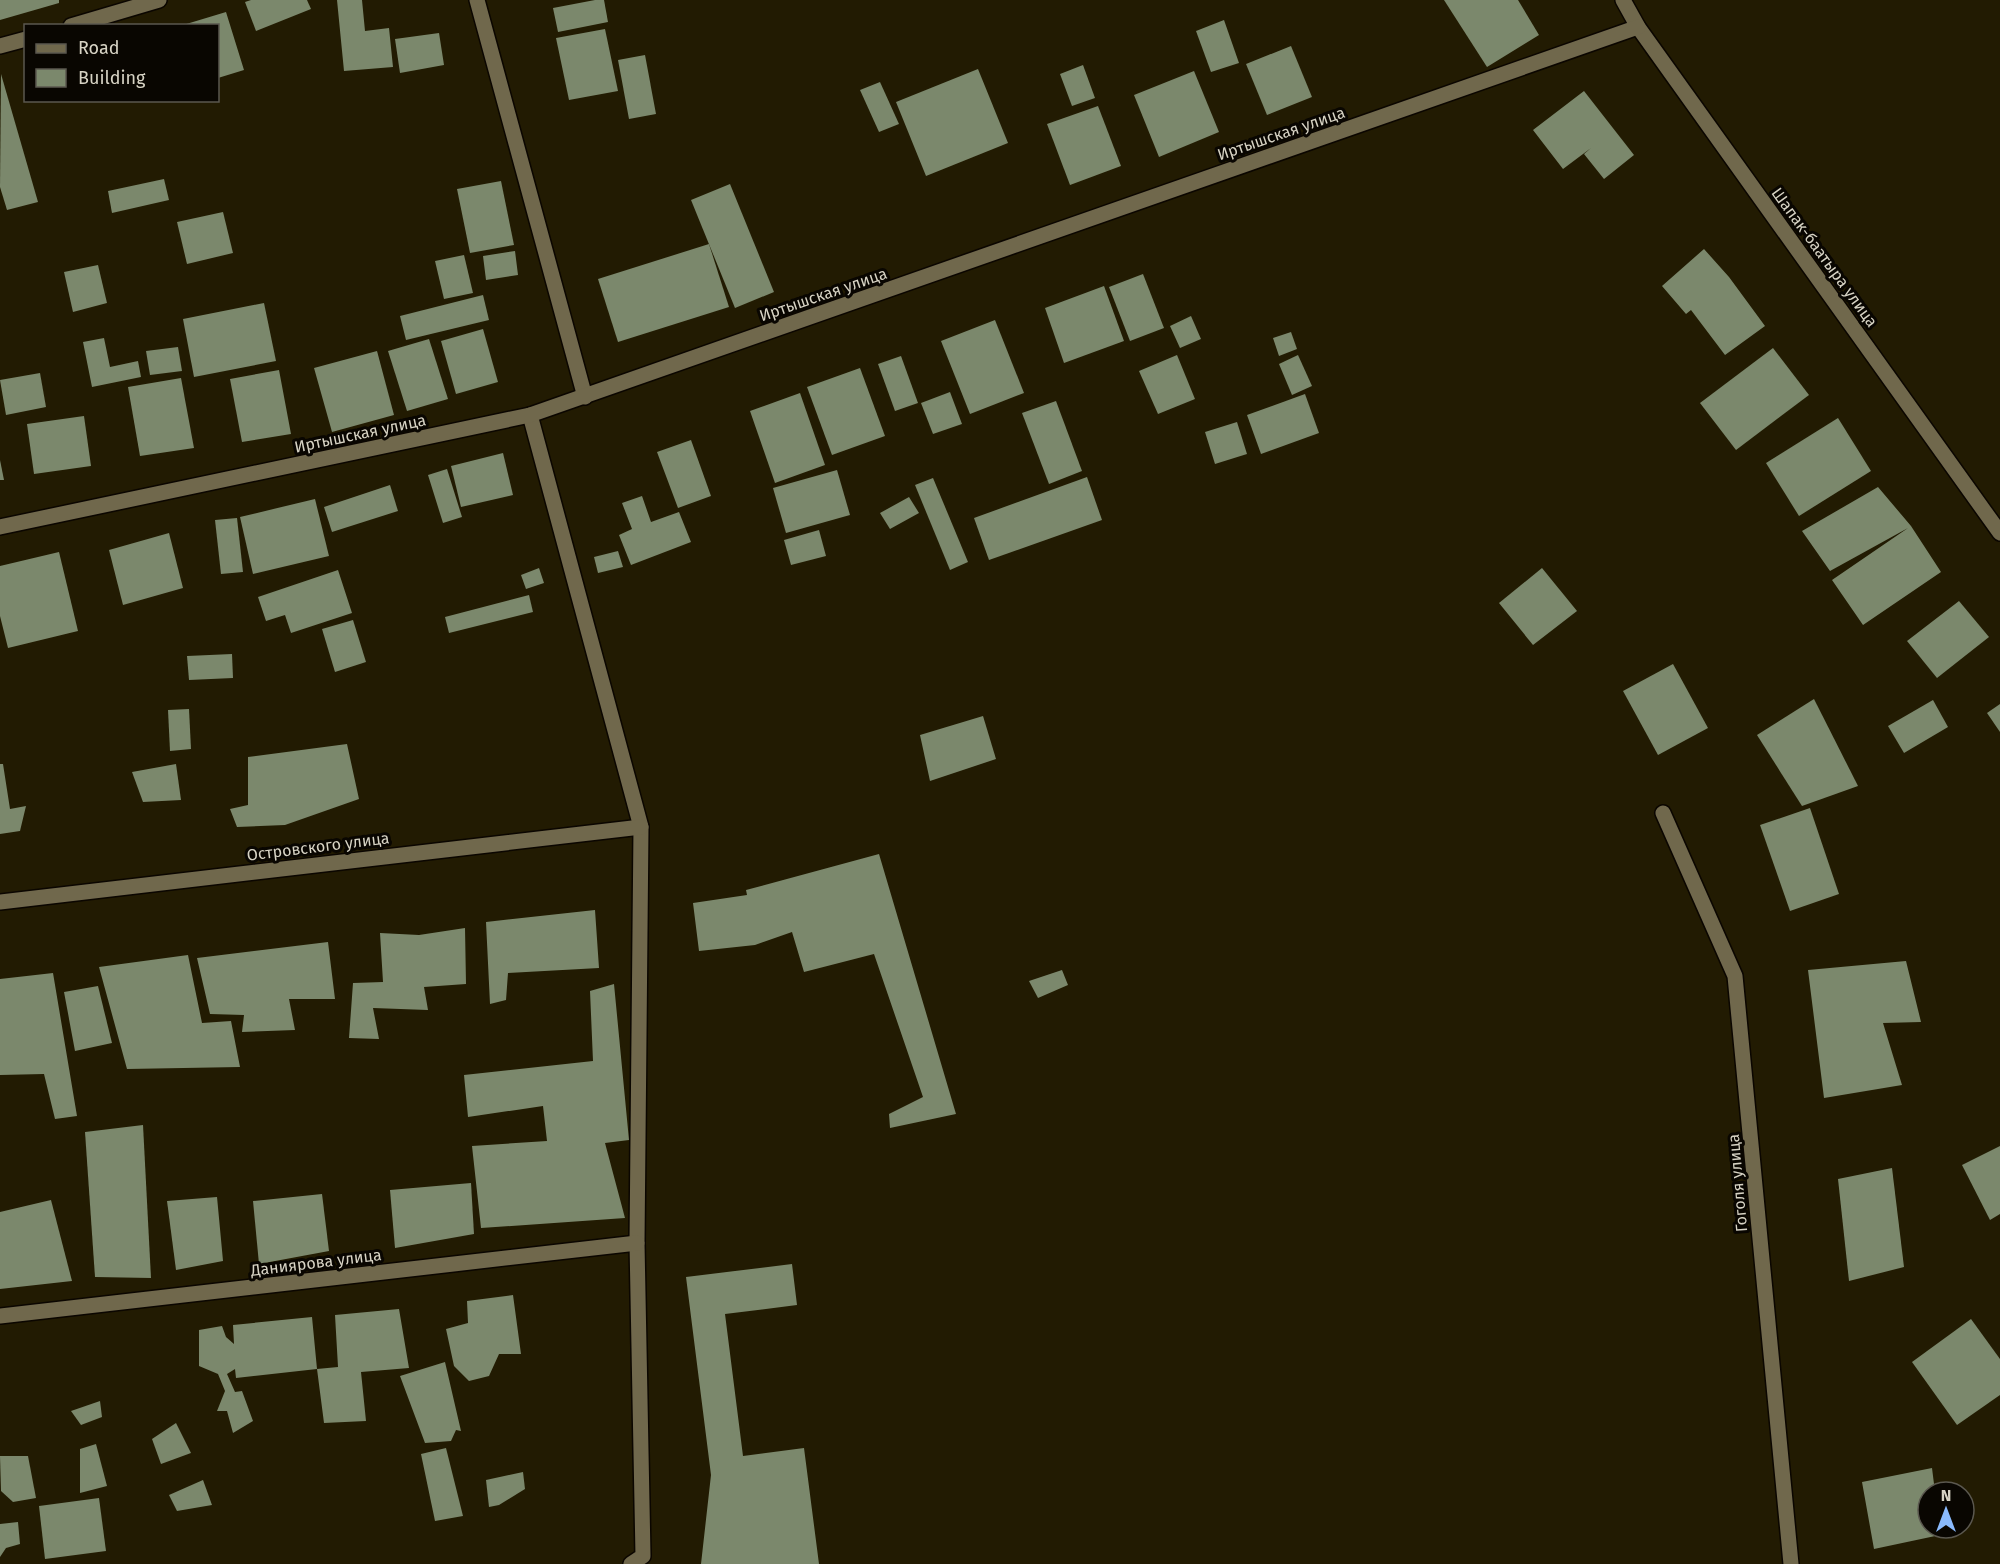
<svg xmlns="http://www.w3.org/2000/svg" width="2000" height="1564" viewBox="0 0 2000 1564" font-family="'Fira Sans',sans-serif">
	<style>
		.building { fill: #7b886c }
		.lines { fill: none; stroke-linecap: round; stroke-linejoin: round }
		.street-casing { stroke: #0b0600; stroke-width: 18 }
		.street { stroke: #70684c; stroke-width: 15 }
		.labels { text-anchor: middle; stroke-width: 6; stroke-linejoin: round; paint-order: stroke }
		.street-label { font-size: 16px; fill: #d7d3c4; stroke: #090601 }
	</style>
	<rect width="100%" height="100%" fill="#221b02"/>
	<g class="building">
		<polygon points="0,0 59,0 59,3 0,20"/>
		<polygon points="251,0 307,0 311,9 256,31 245,2"/>
		<polygon points="337,0 362,0 365,31 389,28 393,67 344,71"/>
		<polygon points="595,0 604,0 608,22 558,32 553,8"/>
		<polygon points="1444,0 1518,0 1539,35 1487,67"/>
		<polygon points="226,12 244,70 218,78 218,26 183,25"/>
		<polygon points="1224,20 1239,63 1211,72 1196,31"/>
		<polygon points="605,29 618,91 569,100 556,38"/>
		<polygon points="439,33 444,65 400,73 395,39"/>
		<polygon points="1291,46 1312,97 1267,115 1246,64"/>
		<polygon points="645,55 656,114 629,119 618,60"/>
		<polygon points="1083,65 1095,98 1072,106 1060,74"/>
		<polygon points="978,69 1008,143 926,176 896,102"/>
		<polygon points="1194,71 1219,132 1159,157 1134,95"/>
		<polygon points="1,74 38,202 7,210 0,187"/>
		<polygon points="880,82 899,124 879,132 860,90"/>
		<polygon points="1584,91 1634,155 1604,179 1584,154 1591,148 1563,169 1533,130"/>
		<polygon points="1098,106 1121,166 1070,185 1047,124"/>
		<polygon points="164,179 169,200 112,213 108,191"/>
		<polygon points="501,181 514,245 470,253 457,189"/>
		<polygon points="730,184 774,292 735,308 691,200"/>
		<polygon points="223,212 233,253 187,264 177,222"/>
		<polygon points="709,244 729,307 618,342 598,279"/>
		<polygon points="1704,249 1729,277 1765,326 1725,355 1691,310 1686,314 1662,286"/>
		<polygon points="515,251 518,275 486,280 483,256"/>
		<polygon points="464,255 473,293 444,299 435,261"/>
		<polygon points="98,265 107,303 73,312 64,272"/>
		<polygon points="1143,274 1164,328 1130,341 1109,287"/>
		<polygon points="1104,286 1124,341 1064,363 1045,308"/>
		<polygon points="483,295 489,320 406,340 400,316"/>
		<polygon points="264,303 276,361 194,377 183,319"/>
		<polygon points="1191,316 1201,339 1180,348 1170,326"/>
		<polygon points="995,320 1024,393 970,414 941,341"/>
		<polygon points="483,329 498,382 456,394 441,341"/>
		<polygon points="1291,332 1297,349 1279,356 1273,338"/>
		<polygon points="104,338 110,367 138,361 141,377 92,387 83,342"/>
		<polygon points="429,339 448,399 407,411 388,351"/>
		<polygon points="178,347 182,371 150,375 146,351"/>
		<polygon points="1773,348 1809,395 1736,450 1700,403"/>
		<polygon points="377,351 394,415 332,432 314,368"/>
		<polygon points="1177,355 1195,399 1158,414 1139,371"/>
		<polygon points="1298,355 1312,386 1292,395 1279,364"/>
		<polygon points="901,356 918,403 895,411 878,364"/>
		<polygon points="860,368 885,436 832,455 807,387"/>
		<polygon points="279,370 291,434 242,442 230,379"/>
		<polygon points="40,373 46,407 6,415 0,380"/>
		<polygon points="181,378 194,448 140,456 128,387"/>
		<polygon points="950,392 962,424 933,434 921,403"/>
		<polygon points="800,393 825,465 775,483 750,411"/>
		<polygon points="1305,394 1319,433 1261,454 1247,415"/>
		<polygon points="1056,401 1082,471 1049,484 1022,413"/>
		<polygon points="84,416 91,466 34,474 27,424"/>
		<polygon points="1838,418 1871,471 1799,516 1766,463"/>
		<polygon points="1237,422 1247,454 1215,464 1205,432"/>
		<polygon points="691,440 711,496 678,508 657,452"/>
		<polygon points="503,453 513,495 461,507 451,466"/>
		<polygon points="0,460 4,480 0,480"/>
		<polygon points="447,469 462,517 443,523 428,475"/>
		<polygon points="837,470 850,515 786,533 773,488"/>
		<polygon points="1087,477 1102,520 989,560 974,518"/>
		<polygon points="933,478 968,562 950,570 915,485"/>
		<polygon points="390,485 398,511 332,532 324,507"/>
		<polygon points="1878,487 1911,526 1941,572 1863,625 1832,580 1908,528 1830,571 1802,531"/>
		<polygon points="642,496 651,522 679,512 691,542 631,565 619,535 632,529 622,503"/>
		<polygon points="909,497 919,513 890,529 880,513"/>
		<polygon points="315,499 329,556 253,574 240,517"/>
		<polygon points="237,518 243,572 221,574 215,520"/>
		<polygon points="819,530 826,556 791,565 784,540"/>
		<polygon points="169,533 183,588 123,605 109,550"/>
		<polygon points="618,551 623,567 598,573 594,557"/>
		<polygon points="59,552 78,631 8,648 0,616 0,566"/>
		<polygon points="539,568 544,583 526,589 521,575"/>
		<polygon points="1542,568 1577,611 1533,645 1499,603"/>
		<polygon points="338,570 352,613 291,633 285,615 266,621 258,597"/>
		<polygon points="529,595 533,612 449,633 445,617"/>
		<polygon points="1959,601 1989,637 1937,678 1907,641"/>
		<polygon points="353,620 366,662 335,672 322,629"/>
		<polygon points="232,654 233,678 189,680 187,656"/>
		<polygon points="1673,664 1708,728 1658,755 1623,691"/>
		<polygon points="1814,699 1858,786 1802,806 1757,735"/>
		<polygon points="1933,700 1948,727 1904,753 1888,726"/>
		<polygon points="2000,704 2000,732 1987,713"/>
		<polygon points="189,709 191,749 170,751 168,710"/>
		<polygon points="983,716 996,759 930,781 920,735"/>
		<polygon points="347,744 359,799 285,825 237,827 230,809 248,805 248,757"/>
		<polygon points="0,764 3,764 10,809 26,806 20,831 0,834"/>
		<polygon points="176,764 181,800 143,802 132,772"/>
		<polygon points="1810,808 1839,894 1790,911 1760,825"/>
		<polygon points="879,854 956,1114 890,1128 889,1114 923,1097 874,954 804,972 792,932 755,945 699,951 693,903 747,895 746,890"/>
		<polygon points="595,910 599,968 508,973 506,1000 490,1004 486,922"/>
		<polygon points="465,928 466,984 424,987 428,1010 373,1008 379,1039 349,1038 353,983 383,982 380,933 419,935"/>
		<polygon points="328,942 335,999 289,999 295,1030 242,1032 244,1015 210,1014 197,958"/>
		<polygon points="188,955 202,1023 231,1021 240,1067 127,1069 99,967"/>
		<polygon points="1906,961 1921,1022 1883,1023 1902,1085 1824,1098 1808,970"/>
		<polygon points="1062,970 1068,985 1038,998 1029,981"/>
		<polygon points="53,973 77,1116 55,1119 44,1074 0,1075 0,979"/>
		<polygon points="614,984 629,1140 605,1143 625,1218 481,1228 472,1146 547,1141 543,1106 468,1117 464,1075 593,1061 590,991"/>
		<polygon points="98,986 112,1043 75,1051 64,992"/>
		<polygon points="143,1125 151,1278 95,1277 85,1132"/>
		<polygon points="2000,1146 2000,1214 1990,1220 1962,1165"/>
		<polygon points="1892,1168 1904,1267 1849,1281 1838,1179"/>
		<polygon points="471,1183 474,1234 395,1248 390,1190"/>
		<polygon points="322,1194 329,1251 259,1264 253,1201"/>
		<polygon points="217,1197 223,1261 176,1270 167,1201"/>
		<polygon points="51,1200 72,1281 0,1289 0,1212"/>
		<polygon points="792,1264 797,1305 725,1314 743,1456 804,1448 819,1564 701,1564 711,1475 686,1277"/>
		<polygon points="513,1295 521,1354 499,1354 489,1376 469,1381 454,1366 446,1329 468,1323 467,1301"/>
		<polygon points="399,1309 409,1368 361,1372 366,1421 324,1423 317,1369 338,1367 335,1315"/>
		<polygon points="312,1317 317,1369 236,1378 235,1369 227,1374 235,1392 242,1391 253,1421 233,1433 227,1411 217,1411 225,1391 218,1374 199,1366 199,1330 222,1326 226,1337 234,1344 233,1325"/>
		<polygon points="1971,1319 2000,1359 2000,1395 1957,1425 1912,1362"/>
		<polygon points="445,1362 461,1431 456,1430 451,1441 425,1443 400,1376"/>
		<polygon points="100,1401 102,1417 81,1425 71,1411"/>
		<polygon points="176,1423 191,1453 161,1464 152,1439"/>
		<polygon points="96,1444 107,1486 80,1493 80,1449"/>
		<polygon points="446,1448 463,1516 435,1521 421,1454"/>
		<polygon points="0,1456 28,1456 36,1498 13,1502 1,1491"/>
		<polygon points="1932,1468 1935,1492 1928,1492 1928,1528 1940,1528 1940,1535 1874,1549 1862,1482"/>
		<polygon points="523,1472 525,1489 499,1505 489,1507 486,1480"/>
		<polygon points="203,1480 212,1505 177,1511 169,1495"/>
		<polygon points="99,1498 106,1551 45,1559 39,1506"/>
		<polygon points="18,1522 20,1544 6,1548 0,1557 0,1524"/>
	</g>
	<g class="lines">
		<g class="street-casing">
			<g id="street">
				<polyline points="477,0 585,397"/>
				<polyline points="1623,0 1638,27 2000,533"/>
				<polyline points="71,26 159,0"/>
				<polyline points="0,46 26,39"/>
				<polyline points="530,415 641,827 637,1243 643,1556 631,1564"/>
				<polyline points="0,527 530,415 1638,27"/>
				<polyline points="1663,813 1735,976 1791,1564"/>
				<polyline points="0,902 641,827"/>
				<polyline points="0,1316 637,1243"/>
			</g>
		</g>
		<use href="#street" class="street"/>
	</g>
	<g class="labels">
		<g class="street-label">
			<text transform="translate(1281 133) rotate(-19)" y="6">Иртышская улица</text>
			<text transform="translate(1825 257) rotate(54)" y="6">Шапак-баатыра улица</text>
			<text transform="translate(823 294) rotate(-19)" y="6">Иртышская улица</text>
			<text transform="translate(360 433) rotate(-12)" y="6">Иртышская улица</text>
			<text transform="translate(318 846) rotate(-7)" y="6">Островского улица</text>
			<text transform="translate(1737 1183) rotate(-95)" y="6">Гоголя улица</text>
			<text transform="translate(316 1262) rotate(-7)" y="6">Даниярова улица</text>
		</g>
	</g>
	<rect x="24" y="24" width="195" height="78" fill="#090601" stroke="#5b584f" stroke-width="1.5"/>
	<rect x="36" y="44" width="30" height="9" fill="#70684c" stroke="#5b584f" stroke-width="1.5"/>
	<text x="78" y="54" font-size="18" fill="#d7d3c4">Road</text>
	<rect x="36" y="69" width="30" height="18" fill="#7b886c" stroke="#5b584f" stroke-width="1.5"/>
	<text x="78" y="84" font-size="18" fill="#d7d3c4">Building</text>
	<g transform="translate(1946 1510)"><circle r="28" fill="#090601" stroke="#5b584f" stroke-width="1.5"/>
	<path d="M0-4.5L10 22L0 15L-10 22Z" fill="#8abafc"/>
	<text y="-9" font-size="16" font-weight="bold" text-anchor="middle" fill="#d7d3c4">N</text>
	</g>
</svg>
